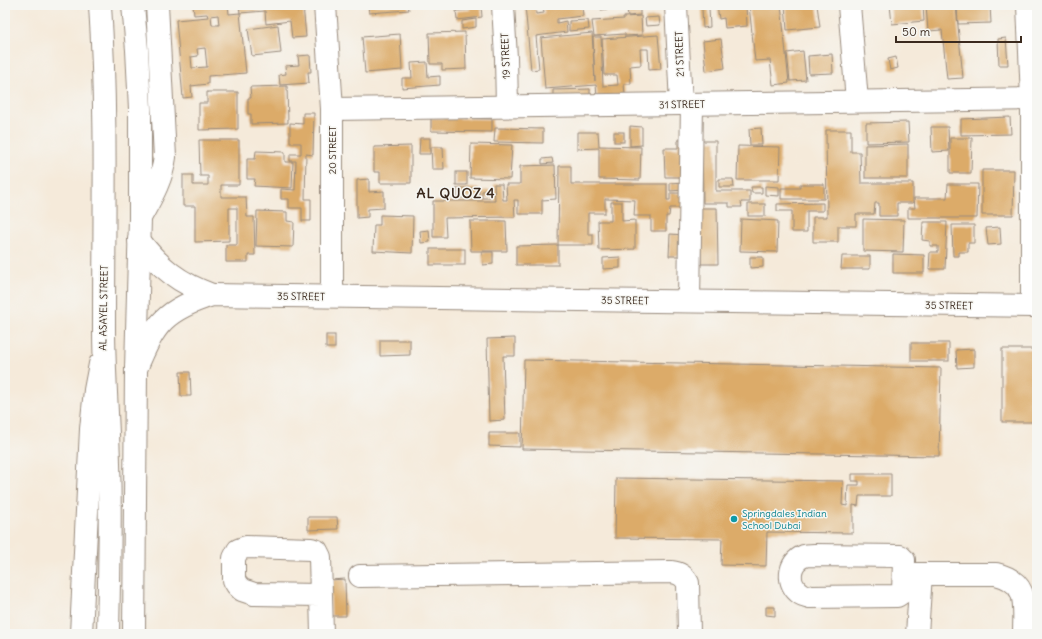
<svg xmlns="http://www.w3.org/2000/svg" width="1042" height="639" viewBox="0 0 1042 639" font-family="Delius,sans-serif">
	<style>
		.building { fill: #dcab69; fill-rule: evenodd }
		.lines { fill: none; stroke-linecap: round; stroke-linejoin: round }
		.minor-casing { stroke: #988a7c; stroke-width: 24 }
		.major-casing { stroke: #988a7c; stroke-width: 24 }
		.minor { stroke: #fff; stroke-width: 22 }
		.major { stroke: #fff; stroke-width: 22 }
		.culture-dot { fill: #0f9aa8; stroke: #f6f6f2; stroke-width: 1.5 }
		.labels { text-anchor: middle; stroke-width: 3; stroke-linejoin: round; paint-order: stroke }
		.street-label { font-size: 10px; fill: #3b2a1e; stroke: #f6f6f2 }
		.culture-label { font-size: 10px; fill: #0d838f; stroke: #f6f6f2; text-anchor: start }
		.district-label { font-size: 14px; font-weight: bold; letter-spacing: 1px; fill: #3b2a1e; stroke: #f6f6f2 }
	</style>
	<rect width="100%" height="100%" fill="#f6f6f2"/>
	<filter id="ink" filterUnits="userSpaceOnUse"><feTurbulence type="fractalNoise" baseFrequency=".025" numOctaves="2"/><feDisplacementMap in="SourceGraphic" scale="8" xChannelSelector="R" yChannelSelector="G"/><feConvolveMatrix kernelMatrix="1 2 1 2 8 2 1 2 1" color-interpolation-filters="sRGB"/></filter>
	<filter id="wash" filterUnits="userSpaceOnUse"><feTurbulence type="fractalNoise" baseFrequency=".012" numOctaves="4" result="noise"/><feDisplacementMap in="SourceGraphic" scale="16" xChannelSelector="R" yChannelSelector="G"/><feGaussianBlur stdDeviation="0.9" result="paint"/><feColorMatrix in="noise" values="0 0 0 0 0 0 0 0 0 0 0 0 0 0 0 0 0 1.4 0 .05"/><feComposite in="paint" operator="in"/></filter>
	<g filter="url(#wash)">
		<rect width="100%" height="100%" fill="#f5eada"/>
		<g id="blocks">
			<g class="building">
				<path d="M193,5h35l1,9 11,-1 6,60 -38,3v8l-17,2 1,11 -9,1 -7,-78 32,-3 -1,-3 -13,1zM218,15l1,10h-7l-1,-9zM205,48l2,19 -15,1 -1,-11 7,-1 -1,-7z"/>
				<polygon points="239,5 303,5 306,37 292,38 290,21 266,24 265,11 240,13"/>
				<polygon points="368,5 408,5 409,10 369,13"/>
				<polygon points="469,5 481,5 482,17 457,20 456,11 470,10"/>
				<polygon points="525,5 535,5 536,14 544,13 543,5 582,5 583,16 557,19 557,23 566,21 567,32 536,36 539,69 531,70"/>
				<polygon points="601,5 632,5 632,6 601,10"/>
				<polygon points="717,5 746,5 747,26 725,28 724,18 719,19"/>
				<polygon points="749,5 781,5 789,83 773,85 770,60 755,61"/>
				<polygon points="785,5 817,5 820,27 787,30"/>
				<polygon points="890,5 923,5 924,21 892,24"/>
				<polygon points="926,5 956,5 963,78 947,79 942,30 928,31"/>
				<polygon points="957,5 990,5 991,23 958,24"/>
				<polygon points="640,7 640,15 628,16 627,8"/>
				<polygon points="702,8 709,8 710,27 703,28"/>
				<polygon points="641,16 642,35 625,36 625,34 594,36 592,21 624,19 624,17"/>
				<polygon points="659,17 660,25 646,26 645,18"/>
				<polygon points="476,19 476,27 462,29 462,21"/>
				<polygon points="588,20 589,29 569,31 569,21"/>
				<polygon points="278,25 281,53 252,56 248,29"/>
				<polygon points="465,32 466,69 442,70 442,64 430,64 429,33"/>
				<polygon points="592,33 595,81 593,37 601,37 603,86 618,85 617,75 604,75 602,39 658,35 661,69 649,70 648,49 640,49 641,65 630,66 631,84 624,84 625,95 597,97 596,85 545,89 541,38"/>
				<polygon points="400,34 402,70 365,73 362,37"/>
				<polygon points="1006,38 1008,65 999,65 998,39"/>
				<polygon points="721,39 725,68 706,71 703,41"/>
				<polygon points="803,51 806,80 790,81 787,53"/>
				<polygon points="832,54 833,73 809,74 808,56"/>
				<polygon points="310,55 311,72 308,72 309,83 280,85 279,75 286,74 285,66 299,65 298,56"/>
				<polygon points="896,57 898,68 890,70 888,59"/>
				<polygon points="427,62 428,77 440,76 440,85 402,88 402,78 412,78 411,63"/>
				<polygon points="287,86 288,123 251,124 251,114 248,114 248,98 251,98 250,87"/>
				<polygon points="590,89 590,98 553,100 553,90"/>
				<polygon points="207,92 238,92 238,129 199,130 199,103 207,103"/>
				<polygon points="303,113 314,113 313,155 306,154 305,199 311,199 311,221 302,221 302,208 289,208 289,199 281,199 281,189 295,190 296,161 290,161 290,154 301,154 301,143 290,143 290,123 303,124"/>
				<polygon points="1010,117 1011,134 961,135 961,119"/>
				<polygon points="431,118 492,119 492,132 431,131"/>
				<polygon points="908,122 909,142 866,143 866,123"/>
				<polygon points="630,126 642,127 642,145 630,146"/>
				<polygon points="931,127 948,127 949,151 932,152"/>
				<polygon points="495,128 543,129 543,143 494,142"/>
				<polygon points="761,128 762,145 750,145 749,129"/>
				<polygon points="826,130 851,130 851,152 860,152 861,183 913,183 913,203 897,203 897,216 879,216 879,203 875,203 874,214 856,214 856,226 838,226 838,242 813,242 813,217 827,217"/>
				<polygon points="577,132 598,132 599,146 641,147 640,180 599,179 599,148 577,149"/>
				<rect x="614" y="132" width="10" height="10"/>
				<polygon points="420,138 430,138 430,154 419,154"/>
				<polygon points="950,138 972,138 971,173 950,173"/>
				<polygon points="199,140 239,140 239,185 221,185 221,197 246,197 247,217 254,217 255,255 248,255 248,262 226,262 226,245 237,245 237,208 229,208 229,241 195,242 195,206 183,206 183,175 193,175 193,185 208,185 208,176 200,176"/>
				<polygon points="678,140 685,140 686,177 665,177 664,148 678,148"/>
				<polygon points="702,141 716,141 716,191 750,191 750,202 741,202 742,207 729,207 729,203 703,203"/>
				<polygon points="471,144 512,145 510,179 470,178"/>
				<polygon points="908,144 908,178 865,178 865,145"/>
				<polygon points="411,146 411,183 380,183 380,172 374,172 374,147"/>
				<polygon points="738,146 780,147 779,180 737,180"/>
				<polygon points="431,147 443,147 444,169 432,169"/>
				<polygon points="256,151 285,152 285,162 293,162 292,188 254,186 255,179 247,179 247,159 255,159"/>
				<polygon points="552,158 553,163 542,164 542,159"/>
				<polygon points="555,165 556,199 542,200 542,214 518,214 518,200 514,200 515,217 445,218 446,237 433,237 433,201 495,201 494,184 502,184 503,200 507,200 506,184 520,184 520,166"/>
				<polygon points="559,166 571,166 571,184 667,184 667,200 670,200 670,193 684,193 685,208 670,208 669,216 666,216 666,231 651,231 651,216 634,216 635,200 605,199 605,213 588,213 588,234 593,234 593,245 558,245 558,265 516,265 516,246 558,245"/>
				<polygon points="982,170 1014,170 1013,215 982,215"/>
				<rect x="456" y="172" width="11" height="13"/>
				<polygon points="369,179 369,192 384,191 384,208 368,209 368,217 357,218 357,180"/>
				<polygon points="719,179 733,179 734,187 719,187"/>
				<polygon points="683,182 684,190 670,191 670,183"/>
				<polygon points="800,184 824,184 824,199 781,199 781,188 800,188"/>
				<polygon points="948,184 978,184 977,218 908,218 908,208 915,208 914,198 947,198"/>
				<polygon points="765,186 779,187 779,196 765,195"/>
				<polygon points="751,187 762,187 762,193 752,193"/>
				<polygon points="457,188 479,188 479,197 457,198"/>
				<polygon points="490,190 490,198 482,198 482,191"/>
				<polygon points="611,202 622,202 622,221 635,220 635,249 599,250 598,221 611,221"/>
				<polygon points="823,203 823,211 807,211 807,232 792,232 792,211 777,211 777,204"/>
				<rect x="748" y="204" width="17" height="12"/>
				<polygon points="700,208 717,208 718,264 701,264"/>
				<polygon points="257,211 287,212 287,221 294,222 293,247 256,246"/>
				<polygon points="380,215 413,216 412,253 373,251 374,225 380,225"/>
				<polygon points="741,219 778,221 777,252 740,251"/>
				<polygon points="863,219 904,220 903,252 863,251"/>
				<polygon points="470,221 506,221 507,251 471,251"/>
				<polygon points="923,222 947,222 945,269 929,269 930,252 938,252 938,246 930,246 930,241 922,240"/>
				<polygon points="952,225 974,225 974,243 968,243 968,252 959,252 959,256 953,256"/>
				<polygon points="1000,227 1001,244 988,245 986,228"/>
				<polygon points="429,230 430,242 421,243 420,231"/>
				<polygon points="670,234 684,235 684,256 669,256"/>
				<rect x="430" y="249" width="35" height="16"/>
				<polygon points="482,252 493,252 493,264 483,265"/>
				<polygon points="893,254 924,255 924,273 893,273"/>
				<polygon points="842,256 870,256 870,269 841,269"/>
				<polygon points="620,257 620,268 603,269 603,258"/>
				<polygon points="750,257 763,257 763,267 750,268"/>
				<rect x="326" y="335" width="9" height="13"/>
				<polygon points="515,338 515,356 503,356 505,420 489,421 487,339"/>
				<polygon points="380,340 410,340 410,355 380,356"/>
				<rect x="911" y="343" width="38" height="18"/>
				<polygon points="974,349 974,367 957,368 956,350"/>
				<rect x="1002" y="349" width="35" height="73"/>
				<polygon points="524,360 941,368 939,456 522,449"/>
				<polygon points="180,372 190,372 191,396 181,396"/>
				<polygon points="489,433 520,433 520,447 489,446"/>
				<polygon points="852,474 891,474 891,496 859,496 858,506 853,505 853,533 767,532 766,566 721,565 722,539 615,538 616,478 843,481 842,505 847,506 848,485 859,485 859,481 852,481"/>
				<polygon points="308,517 337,517 338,529 308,530"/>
				<polygon points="345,579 346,616 331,616 330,580"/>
				<polygon points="766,607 775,607 775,616 766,615"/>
			</g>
		</g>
	</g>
	<g filter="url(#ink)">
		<use href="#blocks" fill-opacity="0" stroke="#988a7c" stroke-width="1"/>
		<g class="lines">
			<g class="minor-casing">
				<g id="minor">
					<polyline points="325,5 332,109 332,296"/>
					<polyline points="503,5 506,58 507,106"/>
					<polyline points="676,5 681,104"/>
					<polyline points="849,5 857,101"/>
					<polyline points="1028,5 1032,99 1032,306"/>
					<polyline points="332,109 1032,99"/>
					<path d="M140,218c11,-20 22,-38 25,-61l-8,-152"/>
					<path d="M139,240c21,28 40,43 73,55"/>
					<polyline points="689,301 692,104"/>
					<path d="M136,369c19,-46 29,-59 76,-74l825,11"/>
					<path d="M814,555l86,1 4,4 -1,32 -6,4 -87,1c-3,-1 -6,-1 -9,-3 -15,-9 -13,-32 3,-38 3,-1 7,-1 10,-1z"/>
					<path d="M904,574h92c34,8 28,32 28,60"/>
					<path d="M360,576l311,-4c9,1 13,4 17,11l1,51"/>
					<polyline points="320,595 254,594 242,590 237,585 234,580 234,558 238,550 246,547 311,549 317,551 320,557 322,634"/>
					<polyline points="81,634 91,429 95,390 100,364"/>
					<polyline points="917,634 921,574"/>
				</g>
			</g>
			<g class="major-casing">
				<g id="major">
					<path d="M100,5c7,107 4,215 4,322 0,46 4,91 5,136 2,57 0,114 -1,171"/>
					<polyline points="133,5 137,50 140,109 140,218 136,369 134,634"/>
				</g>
			</g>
			<use href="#minor" class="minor"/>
			<use href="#major" class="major"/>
		</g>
	</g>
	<circle class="culture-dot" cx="734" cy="519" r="4"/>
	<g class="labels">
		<g class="street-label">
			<text transform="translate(679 54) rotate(-92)" y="4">21 STREET</text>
			<text transform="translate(505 56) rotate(-92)" y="4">19 STREET</text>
			<text transform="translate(682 104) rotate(-1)" y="4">31 STREET</text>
			<text transform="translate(332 150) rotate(-90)" y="4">20 STREET</text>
			<text transform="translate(301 296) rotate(1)" y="4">35 STREET</text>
			<text transform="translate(625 300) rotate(1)" y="4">35 STREET</text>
			<text transform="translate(949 305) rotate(1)" y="4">35 STREET</text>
			<text transform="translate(103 308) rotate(-89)" y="4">AL ASAYEL STREET</text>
		</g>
		<g class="culture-label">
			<text x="742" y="517">Springdales Indian<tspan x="742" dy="12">School Dubai</tspan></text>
		</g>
		<g class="district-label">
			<text x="456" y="198">AL QUOZ 4</text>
		</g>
	</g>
	<rect width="1042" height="639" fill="none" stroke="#f6f6f2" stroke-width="20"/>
	<path d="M896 36v6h125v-6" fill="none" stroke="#3b2a1e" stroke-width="2"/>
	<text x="902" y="36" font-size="12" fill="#3b2a1e" stroke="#f6f6f2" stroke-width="3" paint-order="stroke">50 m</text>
</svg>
